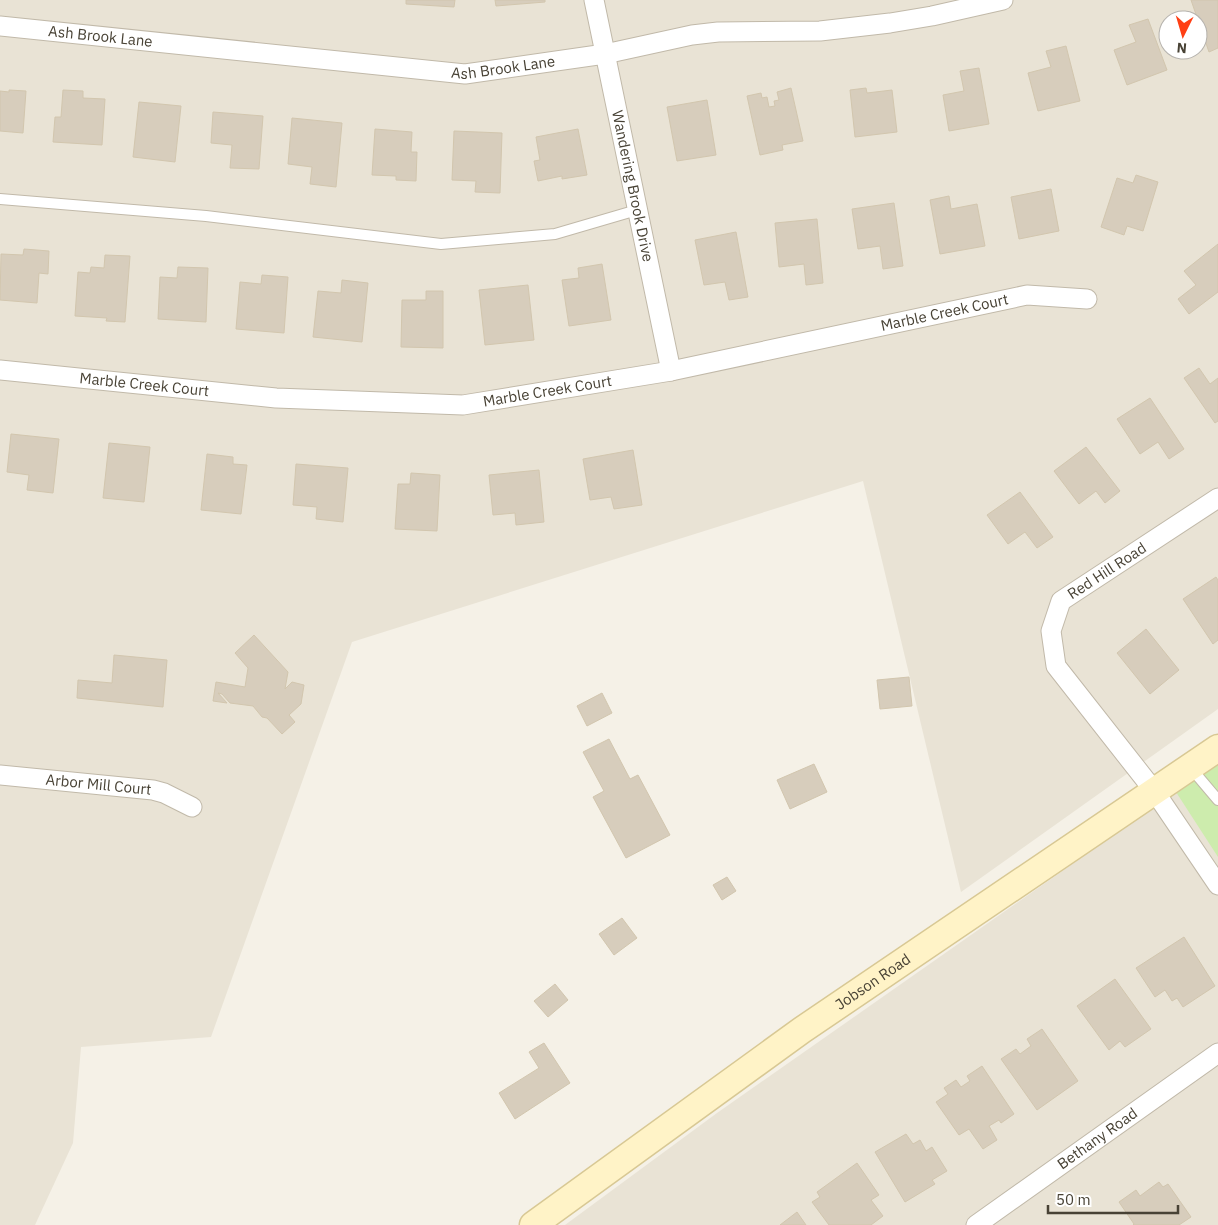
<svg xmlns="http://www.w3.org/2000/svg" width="1218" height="1225" font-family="'IBM Plex Sans',sans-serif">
	<rect width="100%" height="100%" fill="#f5f1e7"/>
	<!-- residential -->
	<g fill="#e9e3d5" fill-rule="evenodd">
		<path d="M 0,0 L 1218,0 L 1218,709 L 961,892 L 863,481 L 352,642 L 211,1037 L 81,1047 L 73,1143 L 35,1225 L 0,1225 ZM 1168,20 L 1198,20 L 1198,50 L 1168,50 Z"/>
		<path d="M 1218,762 L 1218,1225 L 565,1225 L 717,1113 Z"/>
	</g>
	<!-- green -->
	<path fill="#cdecad" d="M 1218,762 L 1218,857 L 1176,792 Z"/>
	<!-- building -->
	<g fill="#d7cdbc" stroke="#d2c6ae">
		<path d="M 406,0 L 455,0 L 454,7 L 406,4 Z"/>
		<path d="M 495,0 L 545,0 L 545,2 L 496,6 Z"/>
		<path d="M 1191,0 L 1218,0 L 1218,48 L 1209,52 Z"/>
		<path d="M 1148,19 L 1167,70 L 1127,85 L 1114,50 L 1136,42 L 1129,25 Z"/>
		<path d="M 1066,46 L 1080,101 L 1038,111 L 1028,73 L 1051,67 L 1046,51 Z"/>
		<path d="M 979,68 L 989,124 L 949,131 L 943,95 L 964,91 L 960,71 Z"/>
		<path d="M 791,88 L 803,141 L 782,145 L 783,150 L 760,155 L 747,96 L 761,93 L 762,98 L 767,97 L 769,107 L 775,106 L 774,101 L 779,100 L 777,92 Z"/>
		<path d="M 866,88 L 867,93 L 892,90 L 897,132 L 855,137 L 850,90 Z"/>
		<path d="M 9,90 L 26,91 L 23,133 L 0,131 L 0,91 L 9,92 Z"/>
		<path d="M 63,90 L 83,91 L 83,98 L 105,99 L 102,145 L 53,142 L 55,117 L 61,117 Z"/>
		<path d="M 707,100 L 716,155 L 677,161 L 667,107 Z"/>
		<path d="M 139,102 L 181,106 L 175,162 L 133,157 Z"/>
		<path d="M 213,112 L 263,116 L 259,169 L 230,168 L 232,145 L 211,143 Z"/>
		<path d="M 292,118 L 342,123 L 336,187 L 310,184 L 312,167 L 288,164 Z"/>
		<path d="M 375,129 L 412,132 L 411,152 L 417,152 L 416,181 L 396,180 L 396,176 L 372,175 Z"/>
		<path d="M 578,129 L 587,175 L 562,179 L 562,176 L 538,181 L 534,161 L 540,160 L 536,137 Z"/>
		<path d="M 454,131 L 502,133 L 500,193 L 475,192 L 476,181 L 452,180 Z"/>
		<path d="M 1136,175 L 1158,182 L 1143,231 L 1127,226 L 1124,235 L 1101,227 L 1117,178 L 1133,183 Z"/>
		<path d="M 1051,189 L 1059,231 L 1019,239 L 1011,197 Z"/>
		<path d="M 949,196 L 951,209 L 977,204 L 985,246 L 940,254 L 930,200 Z"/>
		<path d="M 894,203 L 903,266 L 883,269 L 880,246 L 858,249 L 852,209 Z"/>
		<path d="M 817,219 L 823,283 L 806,285 L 804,264 L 779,267 L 775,223 Z"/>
		<path d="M 736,232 L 748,297 L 729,300 L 725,282 L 704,285 L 695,240 Z"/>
		<path d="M 1218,244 L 1218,292 L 1189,314 L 1178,299 L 1196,285 L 1184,271 Z"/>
		<path d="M 24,249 L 49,251 L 48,274 L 39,273 L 37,303 L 0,300 L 1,254 L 23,255 Z"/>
		<path d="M 105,255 L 130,256 L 125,322 L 106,321 L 107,318 L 75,316 L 78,272 L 90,273 L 91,267 L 104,268 Z"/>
		<path d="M 602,264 L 611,320 L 569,326 L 562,280 L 579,278 L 578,268 Z"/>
		<path d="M 178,267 L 208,268 L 206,322 L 158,319 L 160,277 L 177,278 Z"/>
		<path d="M 262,275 L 288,277 L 284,333 L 236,329 L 240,282 L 261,284 Z"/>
		<path d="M 342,280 L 368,283 L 362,342 L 313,337 L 318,291 L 341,293 Z"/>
		<path d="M 528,285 L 534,340 L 485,345 L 479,290 Z"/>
		<path d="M 426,291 L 443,291 L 443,348 L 401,347 L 402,300 L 426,300 Z"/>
		<path d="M 1199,368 L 1210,384 L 1218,378 L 1218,421 L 1215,423 L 1184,378 Z"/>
		<path d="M 1150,398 L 1184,449 L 1169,459 L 1158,442 L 1140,454 L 1117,419 Z"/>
		<path d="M 11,434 L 59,439 L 53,493 L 27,490 L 29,475 L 7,472 Z"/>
		<path d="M 109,443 L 150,447 L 144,502 L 103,498 Z"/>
		<path d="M 1086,447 L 1120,491 L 1105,503 L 1096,491 L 1079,504 L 1054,471 Z"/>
		<path d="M 633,450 L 642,505 L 614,509 L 611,497 L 590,500 L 583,459 Z"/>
		<path d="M 207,454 L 233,457 L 233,464 L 247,465 L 241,514 L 201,510 Z"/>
		<path d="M 296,464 L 348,468 L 343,522 L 316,519 L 317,507 L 293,505 Z"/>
		<path d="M 539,470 L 544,522 L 516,525 L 515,513 L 493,515 L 489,475 Z"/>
		<path d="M 411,473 L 440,475 L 437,531 L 395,529 L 398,484 L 410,484 Z"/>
		<path d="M 1020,492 L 1053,537 L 1037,548 L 1025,532 L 1008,544 L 987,515 Z"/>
		<path d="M 1216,577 L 1218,580 L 1218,640 L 1213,644 L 1183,599 Z"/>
		<path d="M 1146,629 L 1179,670 L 1150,694 L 1117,653 Z"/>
		<path d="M 254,635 L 288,672 L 285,689 L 292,682 L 304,685 L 301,704 L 289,715 L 295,722 L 282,734 L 267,718 L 262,717 L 253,706 L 230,703 L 222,694 L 218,693 L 227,703 L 213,701 L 216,682 L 245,687 L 248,668 L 235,653 Z"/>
		<path d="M 114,655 L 167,660 L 163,707 L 77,698 L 78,680 L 112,683 Z"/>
		<path d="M 909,677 L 912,706 L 880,709 L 877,680 Z"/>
		<path d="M 602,693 L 612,713 L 587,726 L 577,706 Z"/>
		<path d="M 609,739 L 630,779 L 638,775 L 670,835 L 626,858 L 593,797 L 604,791 L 583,752 Z"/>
		<path d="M 814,764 L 827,792 L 790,809 L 777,780 Z"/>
		<path d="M 727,877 L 736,891 L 722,900 L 713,885 Z"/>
		<path d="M 622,918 L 637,938 L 614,955 L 599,934 Z"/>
		<path d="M 1184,937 L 1215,986 L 1183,1007 L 1177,998 L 1172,1001 L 1165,990 L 1155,997 L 1136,968 Z"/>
		<path d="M 1115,979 L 1151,1029 L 1125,1047 L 1120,1041 L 1109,1050 L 1077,1006 Z"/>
		<path d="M 555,984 L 568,1000 L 548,1017 L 534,1001 Z"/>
		<path d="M 1042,1029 L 1078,1081 L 1037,1110 L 1001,1059 L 1016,1049 L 1020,1054 L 1031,1046 L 1027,1039 Z"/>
		<path d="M 544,1043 L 570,1083 L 515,1119 L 499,1093 L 539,1068 L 529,1052 Z"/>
		<path d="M 982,1066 L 1014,1114 L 1001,1123 L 999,1120 L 989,1126 L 997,1140 L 983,1149 L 969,1129 L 959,1135 L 936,1102 L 948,1094 L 944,1088 L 956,1080 L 961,1087 L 970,1081 L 967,1076 Z"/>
		<path d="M 906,1134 L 913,1144 L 920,1140 L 926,1151 L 932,1147 L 947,1171 L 932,1180 L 935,1184 L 905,1202 L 875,1152 Z"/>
		<path d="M 857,1163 L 879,1195 L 871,1200 L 883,1216 L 871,1225 L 829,1225 L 812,1202 L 820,1197 L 817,1192 Z"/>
		<path d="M 1159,1182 L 1163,1187 L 1168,1184 L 1191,1217 L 1179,1225 L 1133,1225 L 1134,1224 L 1119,1202 L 1136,1190 L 1140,1196 Z"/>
		<path d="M 797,1212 L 806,1225 L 780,1225 Z"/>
	</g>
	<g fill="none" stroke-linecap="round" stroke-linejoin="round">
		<defs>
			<g id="lane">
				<path d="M 0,199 L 206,216 L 441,244 L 555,234 L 637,210"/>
				<path d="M 1190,767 L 1218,800"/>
			</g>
			<g id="street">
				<path id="s1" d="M 594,0 L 671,371"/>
				<path id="s2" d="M 0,26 L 465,74 L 605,54 L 692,35 L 718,32 L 820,31 L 890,23 L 932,16 L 1003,0"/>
				<path id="s3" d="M 0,370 L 276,398 L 463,405 L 671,371 L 1027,295 L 1087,299"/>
				<path d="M 1218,498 L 1061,601 L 1051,631 L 1056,666 L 1155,792 L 1218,885"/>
				<path id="s4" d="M 0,775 L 153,790 L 164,793 L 192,807"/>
				<path id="s5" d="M 976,1225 L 1218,1053"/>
			</g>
			<g id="secondary">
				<path id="s6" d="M 533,1225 L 802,1030 L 1218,748"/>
			</g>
		</defs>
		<!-- lane casing -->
		<use href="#lane" stroke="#c1b9a9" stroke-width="12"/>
		<!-- street casing -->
		<use href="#street" stroke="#c1b9a9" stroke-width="21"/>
		<!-- secondary casing -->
		<use href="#secondary" stroke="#d8c894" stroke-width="29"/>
		<!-- lane -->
		<use href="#lane" stroke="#fff" stroke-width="10"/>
		<!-- street -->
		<use href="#street" stroke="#fff" stroke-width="19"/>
		<!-- secondary -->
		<use href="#secondary" stroke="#fff3c7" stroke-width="26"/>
	</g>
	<g text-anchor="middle" stroke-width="5" stroke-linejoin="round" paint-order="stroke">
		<!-- street labels -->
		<g font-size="15" fill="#484235" stroke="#fff">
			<text dy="5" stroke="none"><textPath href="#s2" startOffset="101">Ash Brook Lane</textPath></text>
			<text dy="5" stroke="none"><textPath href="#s2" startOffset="506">Ash Brook Lane</textPath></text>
			<text dy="5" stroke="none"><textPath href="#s1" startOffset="190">Wandering Brook Drive</textPath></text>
			<text dy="5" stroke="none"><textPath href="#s3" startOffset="955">Marble Creek Court</textPath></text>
			<text dy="5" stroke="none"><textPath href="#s3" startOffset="145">Marble Creek Court</textPath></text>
			<text dy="5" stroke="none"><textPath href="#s3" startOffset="550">Marble Creek Court</textPath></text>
			<text transform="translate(1107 571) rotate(-33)" y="5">Red Hill Road</text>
			<text dy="5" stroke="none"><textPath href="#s4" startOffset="99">Arbor Mill Court</textPath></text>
			<text dy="5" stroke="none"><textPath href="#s6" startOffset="418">Jobson Road</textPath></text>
			<text dy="5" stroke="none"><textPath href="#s5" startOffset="149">Bethany Road</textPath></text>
		</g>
	</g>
	<!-- north arrow -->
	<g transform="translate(1183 35) rotate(185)"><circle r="24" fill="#ffffff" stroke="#b6b3ae"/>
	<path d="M0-4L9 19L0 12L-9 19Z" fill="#ff3f14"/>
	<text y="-8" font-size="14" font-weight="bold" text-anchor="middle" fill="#484235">N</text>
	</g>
	<!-- scale -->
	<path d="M1048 1205v8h130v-8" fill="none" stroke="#484235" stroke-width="2.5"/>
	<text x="1056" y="1205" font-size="15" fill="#484235" stroke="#ffffff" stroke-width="4" paint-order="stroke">50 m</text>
</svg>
